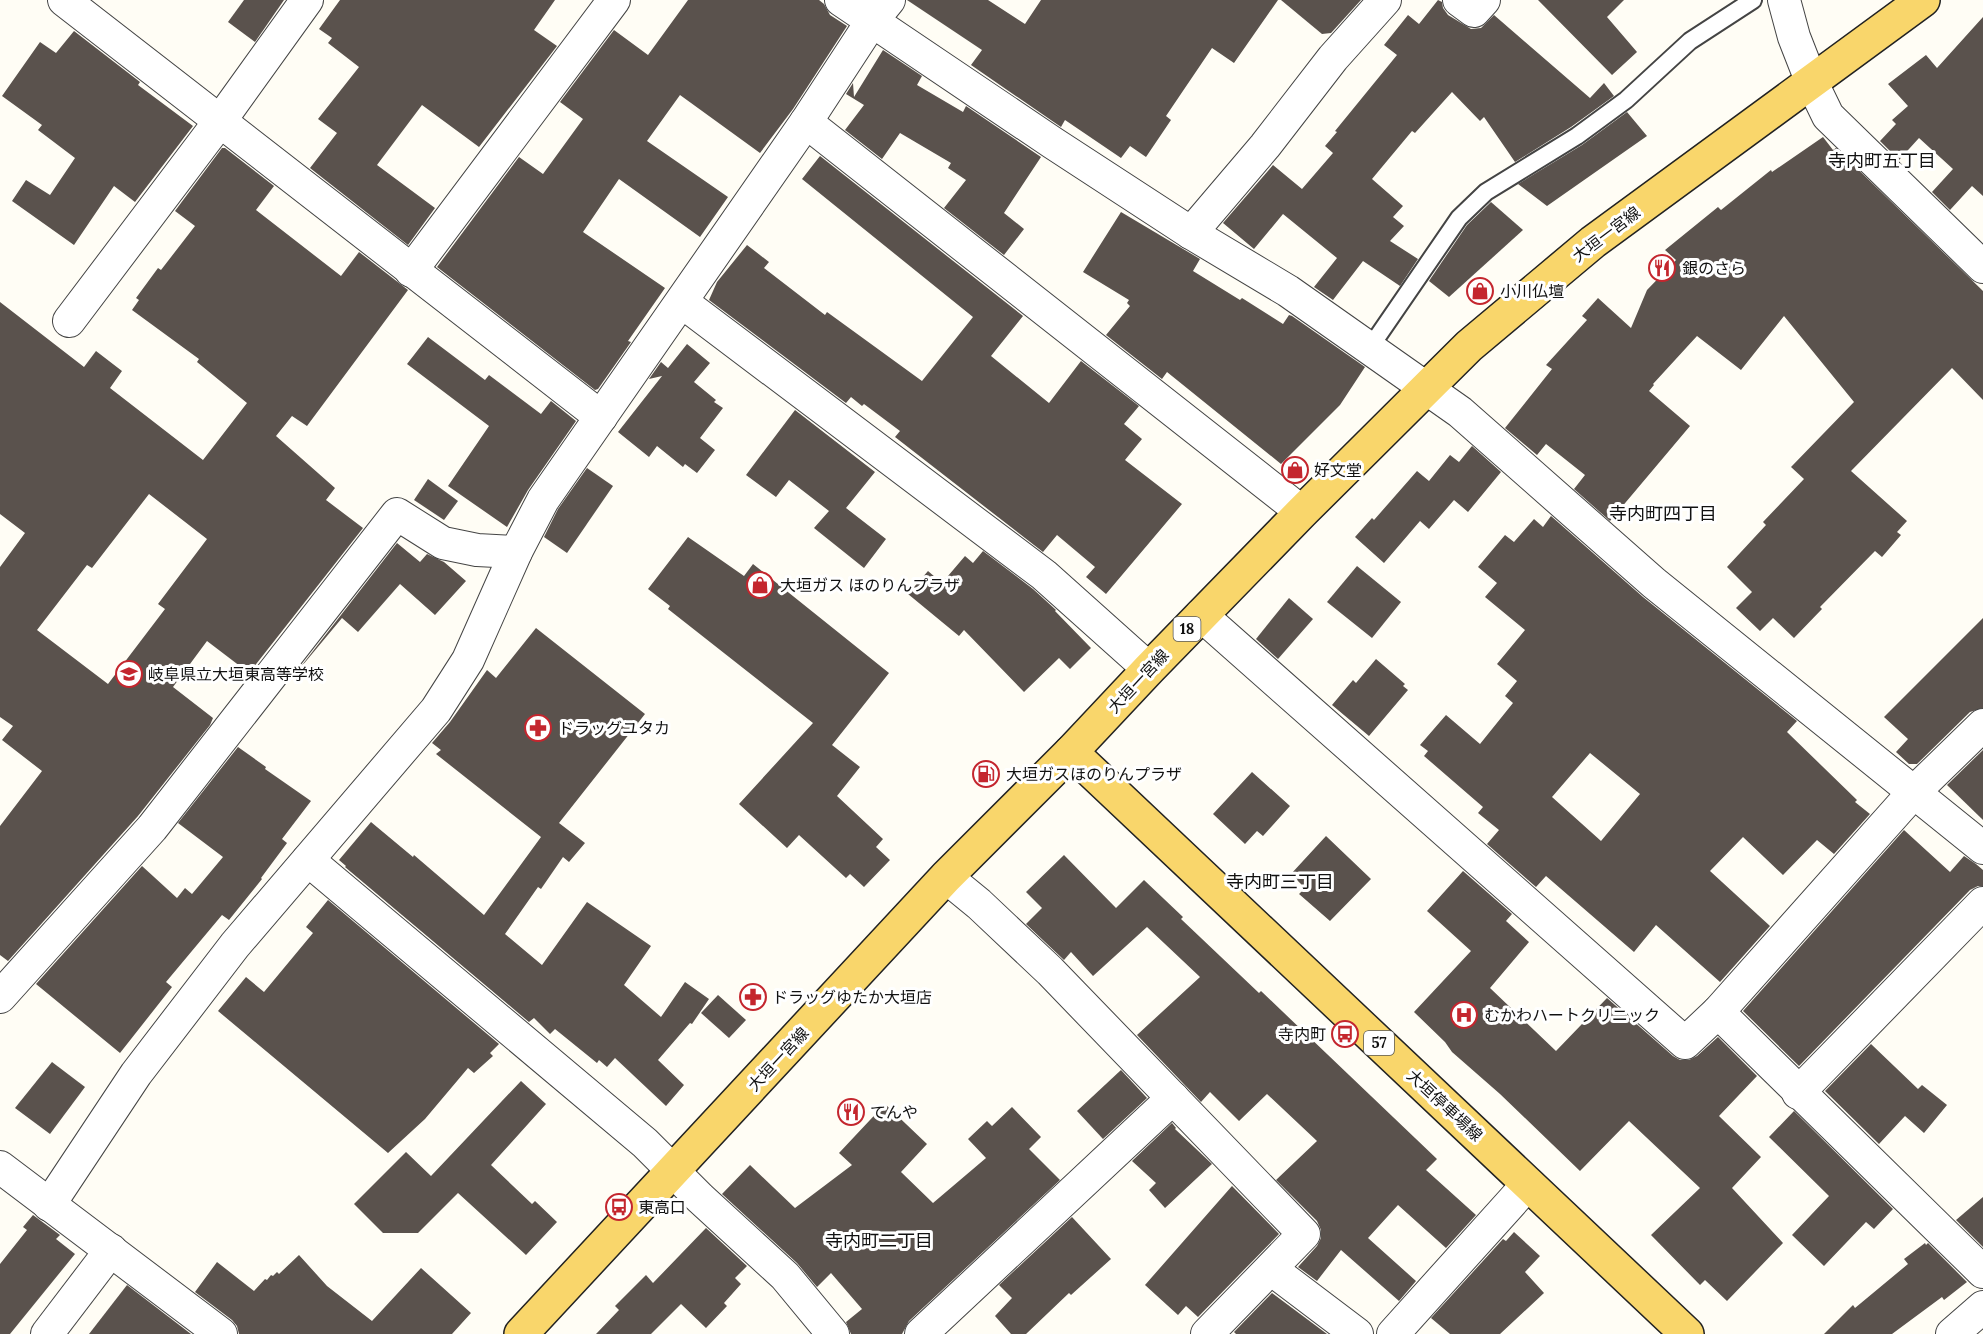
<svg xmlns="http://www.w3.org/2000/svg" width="1983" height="1334" font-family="Lora,'Noto Sans JP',serif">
	<rect width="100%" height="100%" fill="#fffdf5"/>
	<!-- building -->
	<g fill="#5a524d" fill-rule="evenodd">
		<path d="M 244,0 L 284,0 L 255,42 L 228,22 Z"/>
		<path d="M 340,0 L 555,0 L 534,30 L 557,46 L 479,147 L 422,105 L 377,165 L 435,208 L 408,245 L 310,168 L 337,133 L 318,119 L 359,67 L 328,43 L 332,38 L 319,29 Z"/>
		<path d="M 688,0 L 819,0 L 824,4 L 830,15 L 847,26 L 793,109 L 760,153 L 680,95 L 647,141 L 728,197 L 700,237 L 619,179 L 583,232 L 665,288 L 628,341 L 631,342 L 598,389 L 595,390 L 437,267 L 519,157 L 543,174 L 583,119 L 560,102 L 614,30 L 648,55 Z"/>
		<path d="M 907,0 L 988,0 L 1025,24 L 1041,0 L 1278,0 L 1234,63 L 1212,48 L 1166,116 L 1171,120 L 1146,157 L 1130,146 L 1121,158 L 1065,120 L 1061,127 L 971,65 L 982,50 Z"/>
		<path d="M 1281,0 L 1361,0 L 1331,33 L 1322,34 Z"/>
		<path d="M 1438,0 L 1442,2 L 1443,8 L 1448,15 L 1471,29 L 1481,28 L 1494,15 L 1590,98 L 1604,83 L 1614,96 L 1571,127 L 1515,162 L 1484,117 L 1480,121 L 1452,92 L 1415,133 L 1412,131 L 1372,179 L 1403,206 L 1393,217 L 1404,226 L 1390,241 L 1418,259 L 1400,286 L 1363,261 L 1333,300 L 1314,287 L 1337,258 L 1283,214 L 1254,249 L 1223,223 L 1273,165 L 1302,189 L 1333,153 L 1325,146 L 1337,132 L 1335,131 L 1397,55 L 1384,45 L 1408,15 L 1419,24 Z"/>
		<path d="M 1538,0 L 1624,0 L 1607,17 L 1637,52 L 1612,75 Z"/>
		<path d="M 1983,17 L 1983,196 L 1972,186 L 1950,210 L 1932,192 L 1953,169 L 1919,138 L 1899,160 L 1880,141 L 1896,124 L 1892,120 L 1908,106 L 1888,84 L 1926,55 L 1937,68 Z"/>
		<path d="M 74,31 L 140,82 L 138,85 L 193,126 L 135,202 L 114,186 L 74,245 L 12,201 L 26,180 L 50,195 L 75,158 L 38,130 L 42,125 L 2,96 L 40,42 L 56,53 Z"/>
		<path d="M 883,50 L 922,76 L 917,85 L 963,112 L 966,106 L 1041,157 L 1004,213 L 1024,229 L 1004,255 L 944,208 L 966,180 L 948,168 L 951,163 L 900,133 L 882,159 L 845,130 L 864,105 L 846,94 L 853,83 L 854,97 Z"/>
		<path d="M 1627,112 L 1647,136 L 1547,206 L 1518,184 L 1582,145 Z"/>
		<path d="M 1823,137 L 1833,150 L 1836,148 L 1983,291 L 1983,400 L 1952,368 L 1851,471 L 1907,521 L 1897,532 L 1901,535 L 1882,557 L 1875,551 L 1820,607 L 1822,609 L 1794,638 L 1773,618 L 1760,631 L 1736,608 L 1752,592 L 1727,567 L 1766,525 L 1763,522 L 1804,479 L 1791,467 L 1854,402 L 1784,316 L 1741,370 L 1697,336 L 1653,384 L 1654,385 L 1649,391 L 1690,426 L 1610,521 L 1574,489 L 1585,475 L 1546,444 L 1537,455 L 1505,428 L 1552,369 L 1546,365 L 1587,320 L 1582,316 L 1598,298 L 1631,328 L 1647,290 L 1676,260 L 1665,250 L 1718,207 L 1721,210 L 1771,170 L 1772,172 Z"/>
		<path d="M 222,148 L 225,148 L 274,186 L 256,210 L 341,276 L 359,252 L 408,290 L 307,426 L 292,416 L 276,436 L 335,488 L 326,500 L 363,528 L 249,673 L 207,641 L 173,687 L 213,718 L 210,725 L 138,816 L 8,961 L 0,955 L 0,826 L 42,771 L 2,740 L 13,726 L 0,717 L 0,567 L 25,533 L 0,514 L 0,302 L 84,367 L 96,351 L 122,371 L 110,388 L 203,460 L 247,403 L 197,362 L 199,359 L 132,310 L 139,300 L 136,298 L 158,268 L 161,270 L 195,226 L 175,211 ZM 149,494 L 207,539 L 158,604 L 165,609 L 108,684 L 37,630 L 87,565 L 92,568 Z"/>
		<path d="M 820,156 L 1023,316 L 991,356 L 1049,403 L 1081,361 L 1139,406 L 1124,424 L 1142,439 L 1125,460 L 1182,504 L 1106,594 L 1086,577 L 1095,567 L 1057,535 L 1043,552 L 895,437 L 900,431 L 864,404 L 862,406 L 851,397 L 846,403 L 709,300 L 717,282 L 747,245 L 769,262 L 764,268 L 825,315 L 827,312 L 922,381 L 973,317 L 802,179 Z"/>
		<path d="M 1491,202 L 1523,230 L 1449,297 L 1429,281 L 1467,225 Z"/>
		<path d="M 1121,212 L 1200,259 L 1193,271 L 1240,300 L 1242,298 L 1283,324 L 1289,315 L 1292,316 L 1365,367 L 1340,405 L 1281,464 L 1167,372 L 1162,379 L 1106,335 L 1130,306 L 1127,303 L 1129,300 L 1083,272 Z"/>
		<path d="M 428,337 L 485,380 L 489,375 L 541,414 L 551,401 L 576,421 L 528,490 L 507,527 L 448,486 L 489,426 L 407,364 Z"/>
		<path d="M 687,344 L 710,363 L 694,382 L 716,400 L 714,402 L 723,408 L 700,438 L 715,450 L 697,473 L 685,464 L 683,467 L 657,446 L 649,457 L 618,432 L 662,376 L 649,379 L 661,362 L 668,368 Z"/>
		<path d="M 795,410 L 875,472 L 846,508 L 886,539 L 864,568 L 814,528 L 829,511 L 789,480 L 776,497 L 746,475 Z"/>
		<path d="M 1472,446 L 1501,472 L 1468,512 L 1454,500 L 1429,529 L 1420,521 L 1384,563 L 1355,537 L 1372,518 L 1374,520 L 1417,471 L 1429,481 L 1450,455 L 1459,462 Z"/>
		<path d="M 587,468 L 613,486 L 567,553 L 544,537 L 558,509 Z"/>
		<path d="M 428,479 L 458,501 L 444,520 L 414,500 Z"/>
		<path d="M 1551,516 L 1643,597 L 1797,721 L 1787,732 L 1857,800 L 1855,802 L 1870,814 L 1834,854 L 1817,840 L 1783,875 L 1743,837 L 1710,871 L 1770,926 L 1720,982 L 1656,925 L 1634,952 L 1546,876 L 1536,887 L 1487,844 L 1499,830 L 1478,813 L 1483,807 L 1424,756 L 1428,751 L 1420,745 L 1446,715 L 1480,744 L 1513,703 L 1505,696 L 1517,681 L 1497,664 L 1525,630 L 1485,597 L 1497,583 L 1478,567 L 1505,535 L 1514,542 L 1534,519 L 1543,527 ZM 1590,753 L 1640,794 L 1601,841 L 1552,797 Z"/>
		<path d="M 688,537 L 744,576 L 753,564 L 889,673 L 832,745 L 860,767 L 837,796 L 883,839 L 876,847 L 890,860 L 864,887 L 850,874 L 846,878 L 799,835 L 787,848 L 739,804 L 813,723 L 668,609 L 670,606 L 648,589 Z"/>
		<path d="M 397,543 L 420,562 L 427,554 L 444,562 L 466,581 L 435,615 L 400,584 L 358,632 L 342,618 L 292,678 Z"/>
		<path d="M 983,551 L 1033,589 L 1056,610 L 1055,611 L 1091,648 L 1070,669 L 1059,658 L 1024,692 L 964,630 L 959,636 L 908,594 L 928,571 L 942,583 L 965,556 L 973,563 Z"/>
		<path d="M 1357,566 L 1401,602 L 1372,638 L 1327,602 Z"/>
		<path d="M 1289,598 L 1313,619 L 1278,659 L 1256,639 Z"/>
		<path d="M 1983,618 L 1983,708 L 1970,712 L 1917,764 L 1909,764 L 1896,752 L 1908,739 L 1884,717 Z"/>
		<path d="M 536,628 L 645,714 L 559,823 L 585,843 L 569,862 L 563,857 L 541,889 L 538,887 L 505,934 L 542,965 L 587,902 L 651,946 L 624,985 L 661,1017 L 685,982 L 709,999 L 692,1024 L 690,1023 L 658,1060 L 684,1085 L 666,1106 L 615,1058 L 607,1067 L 599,1060 L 597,1063 L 555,1029 L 550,1034 L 534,1018 L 529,1022 L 345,867 L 346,866 L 339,860 L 371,822 L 413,857 L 414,855 L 484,915 L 541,837 L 436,754 L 441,750 L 432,743 L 450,722 L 487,670 L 496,678 Z"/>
		<path d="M 1376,659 L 1405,684 L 1403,686 L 1408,690 L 1369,736 L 1332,705 L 1353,680 L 1356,683 Z"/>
		<path d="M 238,747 L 266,767 L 265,769 L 311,801 L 282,839 L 287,843 L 261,878 L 262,879 L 229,920 L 222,915 L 166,982 L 172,987 L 120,1053 L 36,984 L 142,866 L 177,898 L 185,888 L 192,894 L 223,857 L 178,823 Z"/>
		<path d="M 1983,750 L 1983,820 L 1947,785 Z"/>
		<path d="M 1252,772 L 1290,806 L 1263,836 L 1257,831 L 1245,844 L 1213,814 Z"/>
		<path d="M 1904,830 L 1950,872 L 1964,856 L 1976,864 L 1983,870 L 1983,886 L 1978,886 L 1970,890 L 1799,1066 L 1743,1011 Z"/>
		<path d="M 1326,836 L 1371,879 L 1330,921 L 1299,894 L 1305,888 L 1291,874 Z"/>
		<path d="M 1064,855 L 1116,908 L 1144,880 L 1183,917 L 1181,919 L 1259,993 L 1261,991 L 1437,1159 L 1426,1170 L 1476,1215 L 1446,1248 L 1398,1205 L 1368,1238 L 1416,1281 L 1399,1301 L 1341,1250 L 1317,1281 L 1298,1267 L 1317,1246 L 1321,1238 L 1321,1230 L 1317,1221 L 1276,1180 L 1317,1141 L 1267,1094 L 1239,1121 L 1210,1092 L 1201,1102 L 1137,1035 L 1200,977 L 1147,927 L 1093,976 L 1071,952 L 1064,960 L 1026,924 L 1042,908 L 1026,892 Z"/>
		<path d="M 1463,871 L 1512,914 L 1506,921 L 1529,942 L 1490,988 L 1556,1051 L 1607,998 L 1673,1056 L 1680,1060 L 1689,1060 L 1697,1056 L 1718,1037 L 1757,1076 L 1719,1116 L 1761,1157 L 1732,1188 L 1783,1243 L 1727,1301 L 1705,1280 L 1700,1285 L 1651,1235 L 1700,1188 L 1629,1121 L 1580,1171 L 1500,1094 L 1452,1052 L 1445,1042 L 1414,1012 L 1471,951 L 1427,911 Z"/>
		<path d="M 328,900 L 499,1044 L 490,1053 L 493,1056 L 474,1073 L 468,1068 L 425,1119 L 388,1153 L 218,1011 L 246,977 L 264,992 L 313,933 L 306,927 Z"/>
		<path d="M 718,995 L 746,1020 L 729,1038 L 701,1013 Z"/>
		<path d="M 1871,1044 L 1918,1089 L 1922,1085 L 1947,1105 L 1924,1133 L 1905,1116 L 1879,1144 L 1825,1091 Z"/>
		<path d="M 52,1062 L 85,1087 L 50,1134 L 15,1108 Z"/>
		<path d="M 1121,1070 L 1147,1098 L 1103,1139 L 1077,1111 Z"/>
		<path d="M 521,1081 L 546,1104 L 491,1165 L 532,1204 L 535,1201 L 557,1222 L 526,1255 L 458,1193 L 418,1233 L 383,1233 L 354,1204 L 406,1152 L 431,1176 Z"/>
		<path d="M 885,1104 L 927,1144 L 901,1172 L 933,1203 L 986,1158 L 968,1139 L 987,1121 L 992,1126 L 1012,1107 L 1041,1137 L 1029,1149 L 1060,1180 L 909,1321 L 902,1334 L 851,1334 L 846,1322 L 862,1309 L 831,1273 L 817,1287 L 797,1263 L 722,1194 L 750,1165 L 795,1208 L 852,1165 L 839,1153 Z"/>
		<path d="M 1794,1111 L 1893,1209 L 1874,1229 L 1866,1222 L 1824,1266 L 1792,1235 L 1829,1196 L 1769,1137 Z"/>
		<path d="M 1172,1123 L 1176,1128 L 1175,1129 L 1212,1164 L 1165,1208 L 1149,1190 L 1156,1183 L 1132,1161 Z"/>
		<path d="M 1232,1186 L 1279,1234 L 1198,1317 L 1186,1306 L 1178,1315 L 1145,1285 Z"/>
		<path d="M 1983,1197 L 1983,1247 L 1956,1220 Z"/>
		<path d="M 33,1215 L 60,1235 L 56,1239 L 75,1254 L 10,1334 L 0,1334 L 0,1264 L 27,1230 L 23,1227 Z"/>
		<path d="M 1072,1217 L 1111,1259 L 1071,1295 L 1069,1293 L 1026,1334 L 1011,1334 L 995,1316 L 1012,1298 L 999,1285 Z"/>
		<path d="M 706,1228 L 747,1266 L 735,1278 L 741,1284 L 724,1303 L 727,1306 L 706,1328 L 681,1304 L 651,1334 L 596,1334 L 619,1310 L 615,1306 L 646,1275 L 653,1283 Z"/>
		<path d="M 1514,1232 L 1540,1256 L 1525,1272 L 1544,1293 L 1500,1334 L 1450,1334 L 1431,1318 L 1503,1239 L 1506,1241 Z"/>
		<path d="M 1925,1243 L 1926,1245 L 1928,1243 L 1967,1282 L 1944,1300 L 1942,1297 L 1892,1334 L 1824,1334 L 1853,1305 L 1855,1308 L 1908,1264 L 1904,1259 Z"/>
		<path d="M 299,1255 L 327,1286 L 372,1321 L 421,1268 L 471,1313 L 452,1334 L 239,1334 L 237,1326 L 232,1320 L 195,1292 L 217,1262 L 254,1291 L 265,1279 L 267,1280 L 271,1275 L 273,1276 L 277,1272 L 279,1274 Z"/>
		<path d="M 127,1285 L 191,1334 L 89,1334 Z"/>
		<path d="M 1272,1293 L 1327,1334 L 1236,1334 L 1234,1332 Z"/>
	</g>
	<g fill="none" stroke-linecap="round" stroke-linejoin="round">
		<defs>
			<path id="lane" d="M 1369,349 L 1459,218 L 1486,192 L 1577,136 L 1626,100 L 1690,41 L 1753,0"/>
			<g id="street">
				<path d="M 64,0 L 601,417"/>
				<path d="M 841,0 L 1053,143 L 1191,233 L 1288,291 L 1460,412 L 1654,583 L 1983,848"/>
				<path d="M 1459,0 L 1474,11 L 1484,0"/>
				<path d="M 1784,0 L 1794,37 L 1812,83 L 1828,116 L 1983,267"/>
				<path d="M 806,122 L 1302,512"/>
				<path d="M 1191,233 L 1265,146 L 1333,58 L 1385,0"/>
				<path d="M 411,271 L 614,0"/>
				<path d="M 682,302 L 1044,575 L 1149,669"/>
				<path d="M 69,321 L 220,121 L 307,0"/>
				<path d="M 1201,615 L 1685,1043 L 1718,1012 L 1983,1272"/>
				<path d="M 308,860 L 645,1143 L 700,1198 L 785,1276 L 833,1334"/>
				<path d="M 946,877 L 979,904 L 1050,971 L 1304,1234 L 1207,1334"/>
				<path d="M 0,997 L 152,828 L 397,514 L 443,543 L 477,550 L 516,552"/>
				<path d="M 1718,1012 L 1913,793 L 1983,725"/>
				<path d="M 1798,1093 L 1983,903"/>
				<path d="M 0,1167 L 221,1334"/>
				<path d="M 49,1205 L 136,1074 L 235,945 L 436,710 L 468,660 L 516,552 L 543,500 L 806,122 L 872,21 L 889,0"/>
				<path d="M 1271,1269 L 1357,1334"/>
				<path d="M 47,1334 L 111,1250"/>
				<path d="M 921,1334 L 1173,1098"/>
				<path d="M 1393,1334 L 1528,1184"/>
				<path d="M 1952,1334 L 1983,1307"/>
			</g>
			<g id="primary">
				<path d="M 1071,752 L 1687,1334"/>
				<path d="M 521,1334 L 946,877 L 1071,752 L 1149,669 L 1302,512 L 1469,346 L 1593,242 L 1923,0"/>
			</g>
		</defs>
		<!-- lane casing -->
		<use href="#lane" stroke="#444" stroke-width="20"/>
		<!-- street casing -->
		<use href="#street" stroke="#444" stroke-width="34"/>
		<!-- primary casing -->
		<use href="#primary" stroke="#222" stroke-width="36"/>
		<!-- lane -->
		<use href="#lane" stroke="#fff" stroke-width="16"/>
		<!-- street -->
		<use href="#street" stroke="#fff" stroke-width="32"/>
		<!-- primary -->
		<use href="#primary" stroke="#f9d66b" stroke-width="33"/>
	</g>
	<!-- icons -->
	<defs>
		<symbol id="restaurant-ring" viewBox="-11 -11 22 22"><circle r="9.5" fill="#fff" stroke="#c4262e" stroke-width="1.5"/><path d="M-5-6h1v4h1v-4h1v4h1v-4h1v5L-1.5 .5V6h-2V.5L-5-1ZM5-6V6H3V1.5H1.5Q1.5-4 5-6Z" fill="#c4262e"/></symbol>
		<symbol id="shop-ring" viewBox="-11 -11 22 22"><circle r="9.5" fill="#fff" stroke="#c4262e" stroke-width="1.5"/><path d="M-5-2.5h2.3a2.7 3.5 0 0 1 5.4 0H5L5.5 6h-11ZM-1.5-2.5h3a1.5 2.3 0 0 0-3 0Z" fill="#c4262e"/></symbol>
		<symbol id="school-ring" viewBox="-11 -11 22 22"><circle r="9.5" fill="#fff" stroke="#c4262e" stroke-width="1.5"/><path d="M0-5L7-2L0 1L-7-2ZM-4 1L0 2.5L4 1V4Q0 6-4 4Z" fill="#c4262e"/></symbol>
		<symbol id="pharmacy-ring" viewBox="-11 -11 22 22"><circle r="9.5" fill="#fff" stroke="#c4262e" stroke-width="1.5"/><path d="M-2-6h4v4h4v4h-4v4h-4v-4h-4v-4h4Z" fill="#c4262e"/></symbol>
		<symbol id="fuel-ring" viewBox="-11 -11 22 22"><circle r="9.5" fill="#fff" stroke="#c4262e" stroke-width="1.5"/><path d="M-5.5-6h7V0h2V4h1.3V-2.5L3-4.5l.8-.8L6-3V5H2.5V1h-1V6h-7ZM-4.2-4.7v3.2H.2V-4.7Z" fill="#c4262e"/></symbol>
		<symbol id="hospital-ring" viewBox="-11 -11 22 22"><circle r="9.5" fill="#fff" stroke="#c4262e" stroke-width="1.5"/><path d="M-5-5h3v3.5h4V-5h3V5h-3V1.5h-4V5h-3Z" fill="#c4262e"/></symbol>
		<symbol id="bus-ring" viewBox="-11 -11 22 22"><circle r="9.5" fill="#fff" stroke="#c4262e" stroke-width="1.5"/><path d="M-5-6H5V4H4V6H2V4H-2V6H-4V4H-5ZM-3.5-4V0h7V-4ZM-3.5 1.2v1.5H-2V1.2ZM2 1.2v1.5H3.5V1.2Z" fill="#c4262e"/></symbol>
	</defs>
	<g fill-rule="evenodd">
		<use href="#restaurant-ring" x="1647" y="253" width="30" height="30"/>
		<use href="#shop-ring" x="1465" y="276" width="30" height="30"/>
		<use href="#shop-ring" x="1280" y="455" width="30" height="30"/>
		<use href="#shop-ring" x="745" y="570" width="30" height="30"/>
		<use href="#school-ring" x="114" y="659" width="30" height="30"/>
		<use href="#pharmacy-ring" x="523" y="713" width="30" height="30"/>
		<use href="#fuel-ring" x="971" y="759" width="30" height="30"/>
		<use href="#pharmacy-ring" x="738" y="982" width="30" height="30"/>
		<use href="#hospital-ring" x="1449" y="1000" width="30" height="30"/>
		<use href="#bus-ring" x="1330" y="1019" width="30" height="30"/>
		<use href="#restaurant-ring" x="836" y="1097" width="30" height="30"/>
		<use href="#bus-ring" x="604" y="1192" width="30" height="30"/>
	</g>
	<g text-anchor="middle" stroke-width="6" stroke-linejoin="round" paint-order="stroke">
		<!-- shield labels -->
		<g fill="#fff" stroke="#585858" stroke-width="1.5">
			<rect x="1173.5" y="617" width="27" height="24" rx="4.5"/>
			<rect x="1364" y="1031" width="30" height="24" rx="4.5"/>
		</g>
		<g font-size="15" font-weight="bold" fill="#111">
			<text x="1187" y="634">18</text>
			<text x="1379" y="1048">57</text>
		</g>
		<!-- street labels -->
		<g font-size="16" fill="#111" stroke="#fff">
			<text transform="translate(1606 234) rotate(-37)" y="6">大垣一宮線</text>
			<text transform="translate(1138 681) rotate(-47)" y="6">大垣一宮線</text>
			<text transform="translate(778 1059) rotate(-47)" y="6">大垣一宮線</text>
			<text transform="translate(1445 1105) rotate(43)" y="6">大垣停車場線</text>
		</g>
		<!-- poi labels -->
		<g font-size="16" fill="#111" stroke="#fff" text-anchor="start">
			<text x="1682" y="274">銀のさら</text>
			<text x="1500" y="297">小川仏壇</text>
			<text x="1314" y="476">好文堂</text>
			<text x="780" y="591">大垣ガス ほのりんプラザ</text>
			<text x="148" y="680">岐阜県立大垣東高等学校</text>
			<text x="558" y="734">ドラッグユタカ</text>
			<text x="1006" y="780">大垣ガスほのりんプラザ</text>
			<text x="772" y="1003">ドラッグゆたか大垣店</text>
			<text x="1484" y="1021">むかわハートクリニック</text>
			<text x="1326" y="1040" text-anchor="end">寺内町</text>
			<text x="870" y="1118">てんや</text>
			<text x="638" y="1213">東高口</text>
		</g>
		<!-- neighbourhood labels -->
		<g font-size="18" fill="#111" stroke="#fff">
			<text x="1882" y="167">寺内町五丁目</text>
			<text x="1663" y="520">寺内町四丁目</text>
			<text x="1280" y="888">寺内町三丁目</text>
			<text x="879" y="1247">寺内町二丁目</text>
		</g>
	</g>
</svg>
